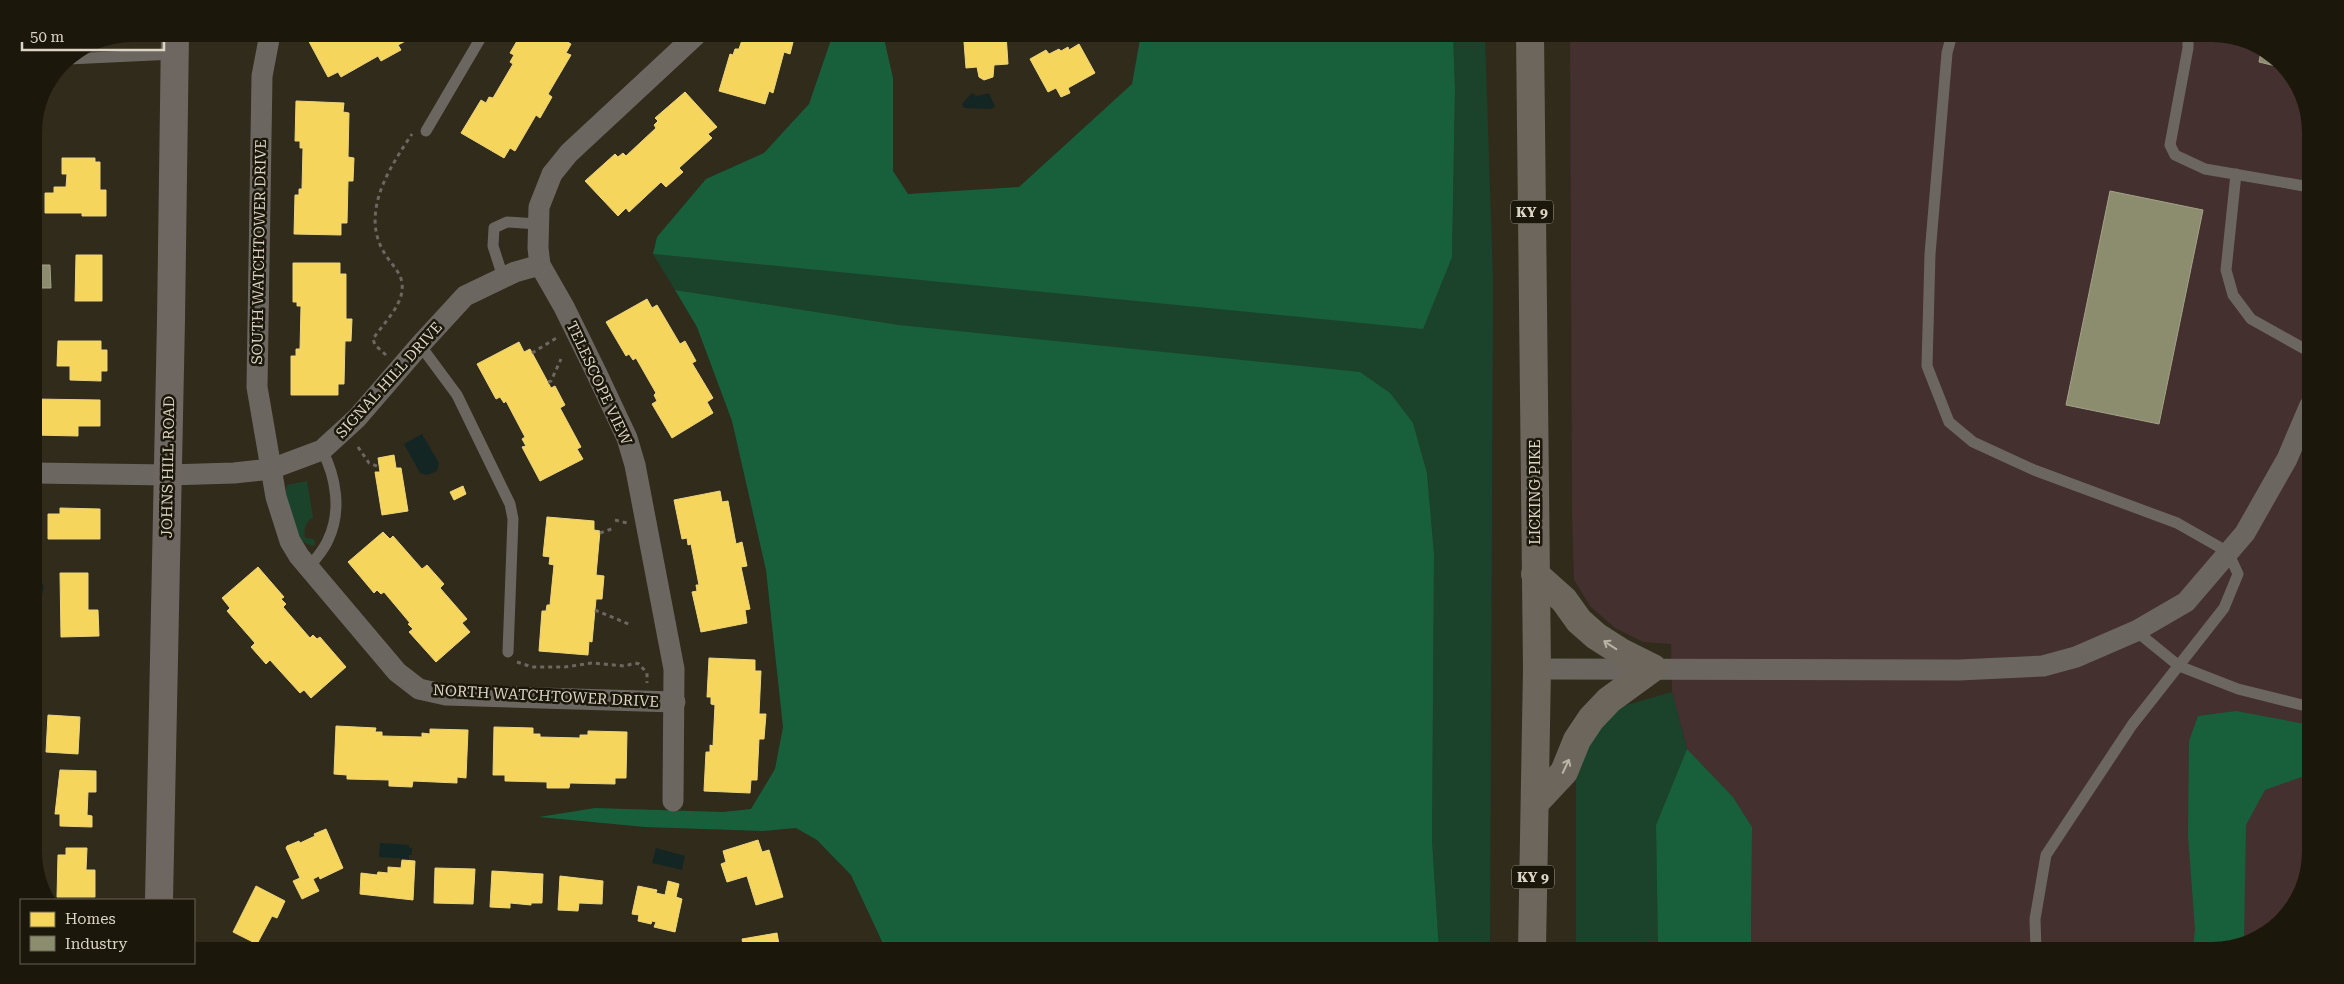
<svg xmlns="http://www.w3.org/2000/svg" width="2344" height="984" font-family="'Roboto Serif',serif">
	<rect width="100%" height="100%" fill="#302b1b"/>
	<!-- industrial -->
	<path fill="#43302f" d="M 1570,34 L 2212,34 L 2249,41 L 2293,77 L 2310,126 L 2310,852 L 2303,889 L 2267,933 L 2212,950 L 1751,950 L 1752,827 L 1733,797 L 1687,749 L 1672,692 L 1671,644 L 1643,642 L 1615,628 L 1590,606 L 1574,580 L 1572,517 Z"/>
	<!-- green -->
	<g fill="#1b432b">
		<path d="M 1453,34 L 1485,34 L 1493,281 L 1490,950 L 1439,950 L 1432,840 L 1434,554 L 1427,473 L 1413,423 L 899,325 L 675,290 L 653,254 L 1149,301 L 1452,257 L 1455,88 Z"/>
		<path d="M 307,481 L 313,517 C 306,521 303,530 305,538 L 314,539 L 315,545 L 312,546 L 301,541 L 285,495 L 287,485 Z"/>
		<path d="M 1672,692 L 1687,749 L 1656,825 L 1658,950 L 1576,950 L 1576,780 L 1590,733 L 1623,706 Z"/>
	</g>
	<!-- forest -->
	<g fill="#17603b">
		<path d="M 833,34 L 883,34 L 893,78 L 893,171 L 908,194 L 1019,187 L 1132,84 L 1141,34 L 1453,34 L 1455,88 L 1452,257 L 1423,329 L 653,254 L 657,237 L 706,179 L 764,153 L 809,104 Z"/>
		<path d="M 675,290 L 899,325 L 1360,372 L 1390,393 L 1413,423 L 1427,473 L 1434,554 L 1432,840 L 1439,950 L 886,950 L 851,875 L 817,840 L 796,828 L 763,831 L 645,827 L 539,817 L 595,808 L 723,812 L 751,809 L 775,769 L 783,727 L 766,570 L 732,421 L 697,327 Z"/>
		<path d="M 2236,711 L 2310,725 L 2310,774 L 2265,790 L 2246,825 L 2244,940 L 2212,950 L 2193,950 L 2195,929 L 2188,836 L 2189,741 L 2198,716 Z"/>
		<path d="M 1687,749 L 1733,797 L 1752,827 L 1751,950 L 1658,950 L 1656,825 Z"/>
	</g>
	<!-- water -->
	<g fill="#142624">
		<path d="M 972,93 L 977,96 L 989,93 L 995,107 L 990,109 L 964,108 L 962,104 Z"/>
		<path d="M 422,434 L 439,463 L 437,471 L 427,475 L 420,473 L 404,444 Z"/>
		<path d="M 34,579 L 41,582 L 44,586 L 42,596 L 34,599 Z"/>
		<path d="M 380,843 L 409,845 L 409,848 L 412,848 L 412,855 L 409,855 L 409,859 L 379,857 Z"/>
		<path d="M 656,848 L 685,856 L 682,870 L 652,863 Z"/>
	</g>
	<!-- homes -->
	<g fill="#f6d55c" stroke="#eed57c">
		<path d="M 311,34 L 419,34 L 398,45 L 401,50 L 381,61 L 378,56 L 341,77 L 338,72 L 328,77 L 306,36 Z"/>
		<path d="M 521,34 L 554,34 L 571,44 L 566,53 L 571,55 L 548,94 L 552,97 L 540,118 L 536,115 L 515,151 L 510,148 L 504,158 L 461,133 L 481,100 L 486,103 L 489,97 L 493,98 L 513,64 L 510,62 L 514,55 L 510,53 Z"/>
		<path d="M 744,34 L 795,34 L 790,54 L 784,52 L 773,93 L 769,91 L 765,104 L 719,91 L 730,54 L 733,55 L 735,49 L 739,49 Z"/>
		<path d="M 921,34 L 935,34 L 923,39 Z"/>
		<path d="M 984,34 L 1006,34 L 1008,64 L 994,65 L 993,77 L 984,80 L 979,77 L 977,67 L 966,68 L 964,42 L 984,41 Z"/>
		<path d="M 1079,44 L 1095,73 L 1068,88 L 1070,93 L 1061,97 L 1056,88 L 1048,92 L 1030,59 L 1046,50 L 1049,54 L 1059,49 L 1061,51 L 1068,47 L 1069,50 Z"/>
		<path d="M 685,92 L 717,127 L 708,134 L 712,138 L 679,168 L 683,172 L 666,187 L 661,182 L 629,212 L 626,208 L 618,216 L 585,181 L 615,154 L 618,157 L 623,153 L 626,156 L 656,128 L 654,125 L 658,121 L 655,118 Z"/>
		<path d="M 296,101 L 344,103 L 343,112 L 349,113 L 348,157 L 354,158 L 353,181 L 348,181 L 347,223 L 341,223 L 341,235 L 294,234 L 295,195 L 299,195 L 299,189 L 302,189 L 303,148 L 300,148 L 300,141 L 295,141 Z"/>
		<path d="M 62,158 L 95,158 L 95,162 L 100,162 L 100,190 L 106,190 L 106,216 L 82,216 L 82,213 L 45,213 L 45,193 L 54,193 L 54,187 L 66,187 L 67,174 L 62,174 Z"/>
		<path d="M 76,255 L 102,255 L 102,301 L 75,301 Z"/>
		<path d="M 293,263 L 340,263 L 340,274 L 346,274 L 346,319 L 352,319 L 351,341 L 345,341 L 344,384 L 338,384 L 338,395 L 291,395 L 291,356 L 296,356 L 296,349 L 300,349 L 301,306 L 297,306 L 297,302 L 293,302 Z"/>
		<path d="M 647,299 L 652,308 L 657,305 L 680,344 L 685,341 L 696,361 L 692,363 L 713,398 L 707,402 L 713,413 L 672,438 L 652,404 L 657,401 L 654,395 L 656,393 L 636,358 L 633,360 L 629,354 L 626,356 L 606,322 Z"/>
		<path d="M 58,341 L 101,341 L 101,350 L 107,350 L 107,371 L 101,371 L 101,381 L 70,380 L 70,366 L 57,366 Z"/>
		<path d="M 519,342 L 524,352 L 530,349 L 551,388 L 555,386 L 565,405 L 560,408 L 581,447 L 577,449 L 583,459 L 540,481 L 522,447 L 526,446 L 522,439 L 525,437 L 506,401 L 504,403 L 500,397 L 496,399 L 477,364 Z"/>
		<path d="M 34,399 L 100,400 L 100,426 L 78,426 L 78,436 L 34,435 Z"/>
		<path d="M 394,455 L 396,468 L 401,468 L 408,511 L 382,515 L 375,472 L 380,472 L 378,458 Z"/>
		<path d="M 463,486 L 466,494 L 454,500 L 450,492 Z"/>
		<path d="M 720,491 L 722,502 L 728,501 L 736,544 L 742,542 L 747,566 L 741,567 L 750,609 L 745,610 L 747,623 L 701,632 L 692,592 L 697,591 L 696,585 L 699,585 L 691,544 L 688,545 L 687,538 L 682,539 L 674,500 Z"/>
		<path d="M 60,508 L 100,509 L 100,539 L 48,539 L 48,514 L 60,514 Z"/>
		<path d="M 547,517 L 594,521 L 594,530 L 600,531 L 596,575 L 604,576 L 602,599 L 596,599 L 592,642 L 589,641 L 588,655 L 539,651 L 542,611 L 546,611 L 547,605 L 550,605 L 554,565 L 549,564 L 550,557 L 543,556 Z"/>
		<path d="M 383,532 L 390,539 L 393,536 L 422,569 L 427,565 L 444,584 L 440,588 L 467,619 L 462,623 L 470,632 L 436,662 L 409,632 L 413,629 L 408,624 L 410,623 L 384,592 L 381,594 L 377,590 L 374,593 L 348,562 Z"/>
		<path d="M 258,567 L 284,597 L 281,599 L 286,604 L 283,607 L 310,638 L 313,635 L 317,639 L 320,637 L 346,667 L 311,698 L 304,690 L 300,693 L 270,660 L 266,664 L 251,647 L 255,643 L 227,611 L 230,608 L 222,598 Z"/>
		<path d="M 60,573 L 88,573 L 88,610 L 98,610 L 99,636 L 61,637 Z"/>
		<path d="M 709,658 L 755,660 L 755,671 L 761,671 L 759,714 L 766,714 L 764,739 L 759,739 L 757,780 L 751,780 L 750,793 L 704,791 L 706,752 L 710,752 L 710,745 L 713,746 L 715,705 L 711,704 L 711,697 L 707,697 Z"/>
		<path d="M 48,715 L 80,717 L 78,754 L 46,752 Z"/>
		<path d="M 336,726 L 376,728 L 375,732 L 382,732 L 382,736 L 422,737 L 422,733 L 430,734 L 430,729 L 468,730 L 466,778 L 457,777 L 457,783 L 413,781 L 412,787 L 389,786 L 389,780 L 347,779 L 347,775 L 334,774 Z"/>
		<path d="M 494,727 L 533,728 L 533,734 L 540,734 L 540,737 L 580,738 L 580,735 L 588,735 L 588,731 L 627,732 L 626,778 L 615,778 L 615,784 L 570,783 L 569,788 L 547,788 L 547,782 L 505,781 L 505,775 L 493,775 Z"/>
		<path d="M 60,770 L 96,771 L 96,792 L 88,792 L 87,815 L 92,816 L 92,827 L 60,826 L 60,814 L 55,814 Z"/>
		<path d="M 326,829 L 343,868 L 320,879 L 319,876 L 313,879 L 319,891 L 302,899 L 293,881 L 300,878 L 286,848 L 287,846 L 299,841 L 300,843 L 315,836 L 314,834 Z"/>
		<path d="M 758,840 L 762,852 L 769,850 L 783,897 L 756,905 L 747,876 L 727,882 L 721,864 L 726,862 L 723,851 Z"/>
		<path d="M 66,848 L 87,848 L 86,870 L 95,870 L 95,897 L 57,897 L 58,855 L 66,855 Z"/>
		<path d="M 402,860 L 415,861 L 413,900 L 360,894 L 361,873 L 377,875 L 378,872 L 388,873 L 388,867 L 401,868 Z"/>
		<path d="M 435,868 L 475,869 L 473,904 L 434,903 Z"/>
		<path d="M 492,871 L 543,874 L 542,903 L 531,903 L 531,905 L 510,903 L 510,908 L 490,907 Z"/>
		<path d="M 560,876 L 603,881 L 602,904 L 579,903 L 578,911 L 558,910 Z"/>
		<path d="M 668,881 L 679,884 L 676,897 L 682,899 L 675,932 L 654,927 L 656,922 L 652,921 L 651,924 L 638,921 L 639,915 L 632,914 L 638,886 L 657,890 L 656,893 L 665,895 Z"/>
		<path d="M 256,886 L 285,901 L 277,918 L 272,916 L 257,944 L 233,932 Z"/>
		<path d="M 777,933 L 780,950 L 744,950 L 742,939 Z"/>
	</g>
	<!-- industry -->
	<g fill="#8c8c6e" stroke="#a4a288">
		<path d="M 2261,51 L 2280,67 L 2259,62 Z"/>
		<path d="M 2110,191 L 2203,210 L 2159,424 L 2066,405 Z"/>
		<path d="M 34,265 L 50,265 L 51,288 L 34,288 Z"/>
	</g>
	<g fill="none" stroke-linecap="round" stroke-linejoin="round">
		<!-- path -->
		<g stroke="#6c6761" stroke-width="3" stroke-dasharray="4 4" stroke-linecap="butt">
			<path d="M 532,353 L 558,337"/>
			<path d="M 386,355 L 375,345 L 373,339 C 382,325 401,307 402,290 C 404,274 392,266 385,254 C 359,213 390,167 412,134"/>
			<path d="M 548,382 L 551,381 L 561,359"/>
			<path d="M 358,447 L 369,463 L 379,467"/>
			<path d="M 615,520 L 627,523"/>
			<path d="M 600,533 L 614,528"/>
			<path d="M 595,610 L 631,625"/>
			<path d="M 517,662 L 532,667 L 565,667 L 592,663 L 625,666 L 635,663 L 639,664 L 647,673 L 647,683"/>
		</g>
		<!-- lane -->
		<g stroke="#6c6661" stroke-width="11">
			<path d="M 1952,34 L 1947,53 L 1930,254 L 1927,366 L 1949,422 L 1973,442 L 2034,470 L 2177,523 L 2228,552 L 2238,574 L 2224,608 L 2132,725 L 2046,855 L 2035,919 L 2036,950"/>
			<path d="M 2188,34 L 2188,48 L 2170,145 L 2175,155 L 2205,169 L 2310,187"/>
			<path d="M 68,59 L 175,54"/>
			<path d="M 426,131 L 483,34"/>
			<path d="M 2236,174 L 2226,270 L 2233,295 L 2251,319 L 2310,352"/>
			<path d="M 503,277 L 493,246 L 494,228 L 507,222 L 538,224"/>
			<path d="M 420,345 L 457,395 L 510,504 L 513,519 L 508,652"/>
			<path d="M 309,568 C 315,559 324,550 328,540 C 342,511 336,477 322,450"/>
			<path d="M 2136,631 L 2179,666 L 2238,689 L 2310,707"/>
		</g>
		<!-- street -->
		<g stroke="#6c6661" stroke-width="21">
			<path d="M 270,34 L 262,76 L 257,387 L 276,497 L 290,541 L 299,556 L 397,672 L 419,689 L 446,695 L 675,702"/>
			<path d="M 34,473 L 168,475 L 234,473 L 271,469 L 322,450 L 357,418 L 420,345 L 465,296 L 515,272 L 540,265"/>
			<path d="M 1537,669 L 1959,670 L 2043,666 L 2076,657 L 2136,631 L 2186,602 L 2245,533 L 2287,459 L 2310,405"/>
			<path d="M 673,801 L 674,669 L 635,465 L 627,438 L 596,372 L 564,307 L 540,265 L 538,248 L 539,207 L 552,174 L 569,153 L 697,34"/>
		</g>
		<!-- secondary -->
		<path stroke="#6e6761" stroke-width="28" d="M 159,900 L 171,320 L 175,34"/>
		<!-- primary -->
		<g stroke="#6c665d" stroke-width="28">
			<path d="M 1530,34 L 1537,669 L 1532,950"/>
			<path d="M 1535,803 L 1564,772 L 1577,740 L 1591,719 L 1609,700 L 1653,668 L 1621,652 L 1596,636 L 1579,621 L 1564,600 L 1535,574"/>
		</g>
	</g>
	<!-- one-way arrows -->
	<defs><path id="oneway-shaft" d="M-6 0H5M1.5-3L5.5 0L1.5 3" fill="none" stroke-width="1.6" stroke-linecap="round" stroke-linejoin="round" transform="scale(1.25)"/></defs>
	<g stroke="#bab4a6">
		<use href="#oneway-shaft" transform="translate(1610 645) rotate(-147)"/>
		<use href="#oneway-shaft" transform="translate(1566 766) rotate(-65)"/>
	</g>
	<g text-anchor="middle" stroke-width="5" stroke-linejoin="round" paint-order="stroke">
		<!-- shield labels -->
		<g fill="#1c170b" stroke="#a29c8d" stroke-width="1">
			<rect x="1511" y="200.5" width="42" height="23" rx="4"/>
			<rect x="1512" y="865.5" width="42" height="23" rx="4"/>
		</g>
		<g font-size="14" font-weight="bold" fill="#dbd5c5">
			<text x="1532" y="217">KY 9</text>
			<text x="1533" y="882">KY 9</text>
		</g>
		<!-- street labels -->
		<g font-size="15" fill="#dbd5c5" stroke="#1c170b">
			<text transform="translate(259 252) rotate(-89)" y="5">SOUTH WATCHTOWER DRIVE</text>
			<text transform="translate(389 380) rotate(-48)" y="5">SIGNAL HILL DRIVE</text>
			<text transform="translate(599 383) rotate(65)" y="5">TELESCOPE VIEW</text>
			<text transform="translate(168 467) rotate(-89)" y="5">JOHNS HILL ROAD</text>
			<text transform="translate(1535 492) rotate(-90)" y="5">LICKING PIKE</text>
			<text transform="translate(546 696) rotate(3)" y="5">NORTH WATCHTOWER DRIVE</text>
		</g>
	</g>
	<!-- crop -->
	<path d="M0 0H2344V984H0ZM132 42H2212A90 90 0 0 1 2302 132V852A90 90 0 0 1 2212 942H132A90 90 0 0 1 42 852V132A90 90 0 0 1 132 42Z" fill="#1c170b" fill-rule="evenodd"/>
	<!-- legend -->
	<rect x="20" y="899" width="175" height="65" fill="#1c170b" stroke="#686355"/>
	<rect x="30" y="912" width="25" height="15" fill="#f6d55c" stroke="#686355"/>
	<text x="65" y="924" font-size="15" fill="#dbd5c5">Homes</text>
	<rect x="30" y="936" width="25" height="15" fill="#8c8c6e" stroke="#686355"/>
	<text x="65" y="949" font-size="15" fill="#dbd5c5">Industry</text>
	<!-- scale -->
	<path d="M22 42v8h142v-8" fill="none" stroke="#dbd5c5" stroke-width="2.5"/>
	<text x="30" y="42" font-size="15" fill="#dbd5c5" stroke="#1c170b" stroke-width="4" paint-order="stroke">50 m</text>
</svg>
